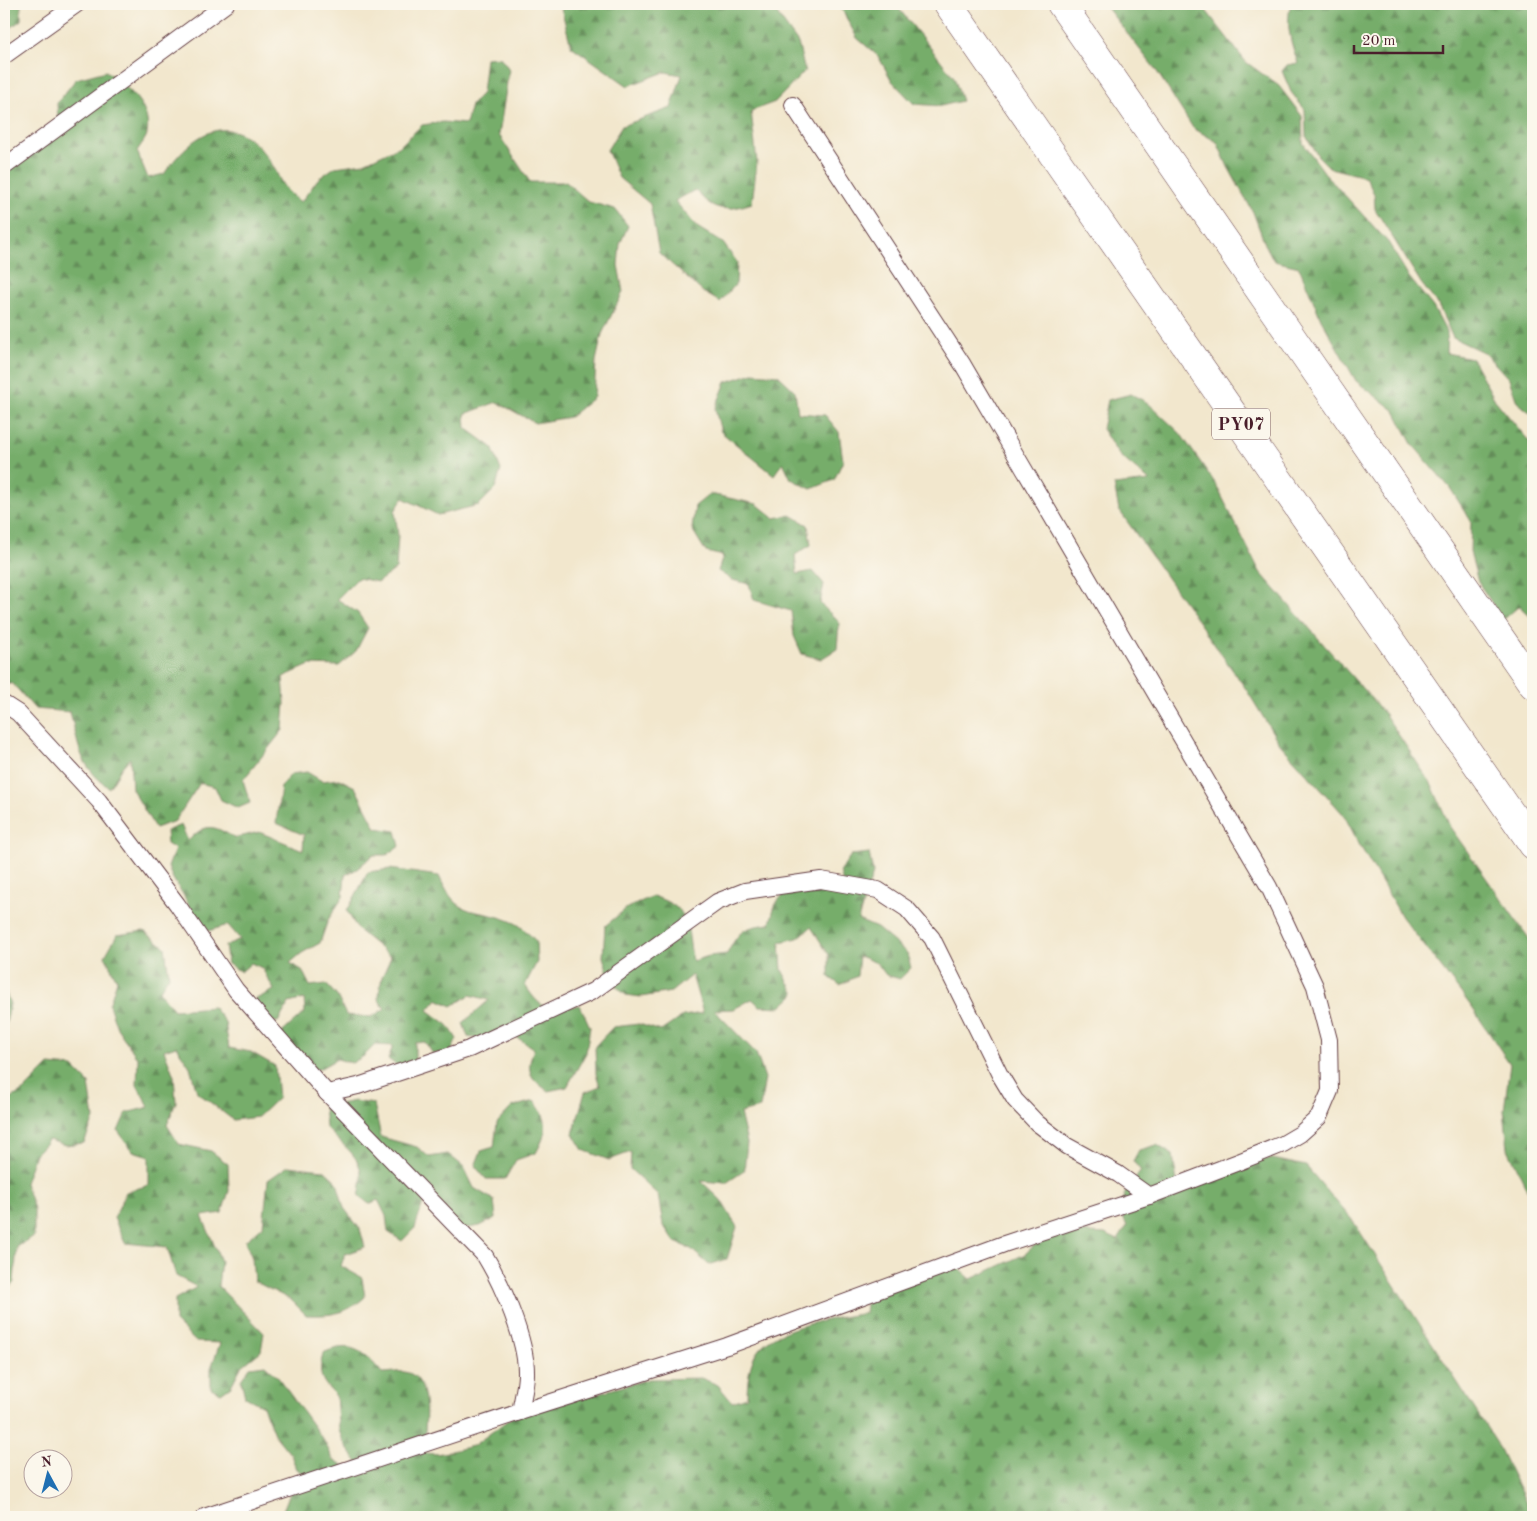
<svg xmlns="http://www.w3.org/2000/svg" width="1537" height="1521" font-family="'Old Standard TT',serif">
	<defs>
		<pattern id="forest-firs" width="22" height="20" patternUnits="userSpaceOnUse" patternTransform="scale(1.25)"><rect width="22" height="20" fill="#76ad6b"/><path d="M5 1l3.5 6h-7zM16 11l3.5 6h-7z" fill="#638c58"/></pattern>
	</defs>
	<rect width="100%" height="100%" fill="#fbf7ec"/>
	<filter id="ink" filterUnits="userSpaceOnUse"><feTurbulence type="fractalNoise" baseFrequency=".02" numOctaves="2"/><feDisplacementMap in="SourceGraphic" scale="10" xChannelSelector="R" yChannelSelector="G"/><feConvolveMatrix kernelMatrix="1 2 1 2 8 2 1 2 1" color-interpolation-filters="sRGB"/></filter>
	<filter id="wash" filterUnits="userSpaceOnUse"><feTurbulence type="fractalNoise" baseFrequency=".0096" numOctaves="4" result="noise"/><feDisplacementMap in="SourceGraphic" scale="20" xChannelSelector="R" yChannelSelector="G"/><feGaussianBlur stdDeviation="1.12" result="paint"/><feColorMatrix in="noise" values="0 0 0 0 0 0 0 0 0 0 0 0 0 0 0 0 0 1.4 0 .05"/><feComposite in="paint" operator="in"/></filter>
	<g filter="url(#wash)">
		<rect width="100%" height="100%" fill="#f2e7cd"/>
		<!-- forest -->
		<g fill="url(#forest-firs)" stroke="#60664b">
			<path d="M 4,4 L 21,4 L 21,20 L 4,33 Z"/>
			<path d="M 560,4 L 770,4 L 798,43 L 805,71 L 775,102 L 751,111 L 757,162 L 752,203 C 725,212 714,212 695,190 L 675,201 L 697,227 L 723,243 L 737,262 L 736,284 L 720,302 L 703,292 L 659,253 L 650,204 L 619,178 L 607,150 L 622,126 L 671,108 L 682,75 L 665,72 L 628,86 L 571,46 Z"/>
			<path d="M 839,4 L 895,4 L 954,77 L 962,101 L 941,106 L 914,104 L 892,81 L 878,56 L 857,38 Z"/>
			<path d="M 1104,4 L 1201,4 L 1246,62 L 1279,86 L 1302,116 L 1303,143 L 1327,176 L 1388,242 L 1409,277 L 1433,307 L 1447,333 L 1446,353 L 1472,358 L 1495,400 L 1533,446 L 1533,619 L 1519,606 L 1503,620 L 1478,582 L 1470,552 L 1471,521 L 1450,488 L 1412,444 L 1395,411 L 1356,381 L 1321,319 L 1299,267 L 1274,261 L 1265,244 L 1253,212 L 1228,167 L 1217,142 L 1193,128 L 1156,70 Z"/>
			<path d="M 1291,4 L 1533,4 L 1533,415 L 1517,402 L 1509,379 L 1485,353 L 1453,338 L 1438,305 L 1421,283 L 1375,209 L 1374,194 L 1366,177 L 1330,168 L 1318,156 L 1306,136 L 1305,110 L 1291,92 L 1282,71 L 1287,65 L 1298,63 C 1291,44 1285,24 1291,4 Z"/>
			<path d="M 500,57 L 509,69 L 499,135 L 530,182 L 566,182 L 589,202 L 615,209 L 628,226 L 620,244 L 618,265 L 623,292 L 602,334 L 596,361 L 594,397 L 570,417 L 535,423 L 497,402 L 465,414 L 466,428 L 492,447 L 501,470 L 495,489 L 479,505 L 438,515 L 403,498 L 395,511 L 398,535 L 396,569 L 378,582 L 358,578 L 337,599 L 358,613 L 368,628 L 356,651 L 339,666 L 310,665 L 283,677 L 285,703 L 283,730 L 243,780 L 250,803 L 238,808 L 221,800 L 215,787 L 200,783 L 175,821 L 155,828 L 132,789 L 130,758 L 122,767 L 109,788 C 78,764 80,749 70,712 L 35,709 L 13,684 L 4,682 L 4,637 L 11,631 L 4,622 L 4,162 L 58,122 L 57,103 L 76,79 L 106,71 C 126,86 152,105 147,134 C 146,139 140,146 137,151 L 148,178 L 164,174 C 193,132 230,108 267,157 C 282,177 277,186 301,202 L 318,179 L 335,167 L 364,163 L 400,146 L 422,125 L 443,122 L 466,124 L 471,105 L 482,93 L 486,58 Z"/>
			<path d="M 753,373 L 778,375 L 795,391 L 798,413 L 825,415 L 839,432 L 843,461 L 834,480 L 811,489 L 791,479 L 783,462 L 774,475 L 721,432 L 715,409 L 726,382 Z"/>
			<path d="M 1131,394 L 1148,403 L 1180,433 L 1215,483 L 1260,572 L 1384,713 L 1432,785 L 1450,827 L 1533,944 L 1533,1201 L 1508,1149 L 1504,1110 L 1510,1064 L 1471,1006 L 1402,917 L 1359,844 L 1344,815 L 1279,743 L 1246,689 L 1119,510 L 1114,485 L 1150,481 L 1119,455 L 1102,429 L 1108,400 Z"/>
			<path d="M 710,494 L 757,504 L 774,518 L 791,515 L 808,525 L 811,545 L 795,555 L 797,574 L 813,571 L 824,584 L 820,603 L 839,622 L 837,649 L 821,659 L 802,654 L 794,636 L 791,611 L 754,600 L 749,584 L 732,580 L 718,571 L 723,556 L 706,552 L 692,529 L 695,506 Z"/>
			<path d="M 307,772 L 322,781 L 339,779 L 355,787 L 376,828 L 396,831 L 400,846 L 387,855 L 373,855 L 357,869 L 345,875 L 343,897 L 328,920 L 320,943 L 302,953 L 290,963 L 302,970 L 310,986 L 326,984 L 337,996 L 346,1015 L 371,1017 L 385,1009 L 378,999 L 382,977 L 391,957 L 358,930 L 347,911 L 368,872 L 390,869 L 439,876 C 460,923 476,905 515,923 C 523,927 530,935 536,941 L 537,962 L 525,985 C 543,1013 549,1010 580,1005 L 590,1027 L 586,1053 L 567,1087 L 548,1091 C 530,1078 525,1072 534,1049 L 515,1036 L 488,1040 L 468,1037 L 463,1023 L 489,1000 L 470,995 L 452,1006 L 437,999 L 428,1010 L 448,1025 L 457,1039 L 451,1052 L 433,1054 L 425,1042 L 415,1043 L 415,1063 L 400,1068 L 388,1059 L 393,1046 L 375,1045 L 364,1056 L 352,1063 L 337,1059 L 319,1069 L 304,1071 L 293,1055 L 280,1055 L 276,1038 L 305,1012 L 304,999 L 289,1003 L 278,1022 L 258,1022 L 256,999 L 274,990 L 262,968 L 251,963 L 241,972 L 228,964 L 225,946 L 240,939 L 228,925 L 205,932 C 196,921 192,910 185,898 C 178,885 173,882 168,867 L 175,849 L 167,844 L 166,831 L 181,825 L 188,841 C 207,821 214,826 235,838 L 259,832 L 303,850 L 304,835 L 276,823 L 281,787 L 291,774 Z"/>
			<path d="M 869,853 L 873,873 L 858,920 L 877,928 L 907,953 L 911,968 L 900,979 L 886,975 L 877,963 L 859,956 L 857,976 L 840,985 L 829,977 L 829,955 L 811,927 L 798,938 L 780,942 L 782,970 L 795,994 L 781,1007 L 760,1006 L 752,999 L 734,1009 L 714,1010 L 756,1053 L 765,1078 L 760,1108 L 740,1113 L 747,1143 L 744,1171 L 726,1183 L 701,1181 L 721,1200 L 737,1227 L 727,1259 L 709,1265 L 691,1249 L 675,1242 L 663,1225 L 658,1195 L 630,1169 L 631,1152 L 609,1160 L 583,1150 L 573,1134 L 585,1092 L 600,1086 L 596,1074 L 595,1046 L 613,1027 L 639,1024 L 661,1031 L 683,1016 L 703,1013 L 692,975 L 671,992 L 641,997 L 626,995 L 611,982 L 603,957 L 605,926 L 627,908 L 653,896 C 694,910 685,924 693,961 L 709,956 L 727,954 C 739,930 744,927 770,924 C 775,902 776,898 796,888 L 815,893 L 844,888 L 840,871 L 851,855 Z"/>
			<path d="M 144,931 L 165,947 L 169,976 L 159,991 L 174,1010 L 213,1007 L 225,1022 L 229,1048 L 251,1052 L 275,1066 L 278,1098 L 258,1117 L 233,1120 L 197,1092 L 190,1067 L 176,1046 L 164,1050 L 174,1076 L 176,1102 L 167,1125 L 179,1144 L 211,1151 L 228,1164 L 229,1191 L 222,1213 L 202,1216 L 221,1261 L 218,1286 L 264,1333 L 261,1351 L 241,1367 L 231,1386 L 221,1393 L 211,1388 L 211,1368 L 220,1343 L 196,1342 L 175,1322 L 175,1299 L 197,1287 L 176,1276 L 167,1247 L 125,1243 L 114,1218 L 126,1192 L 149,1185 L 149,1156 L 133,1151 L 118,1131 L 126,1113 L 149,1107 L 137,1085 L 138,1059 L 117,1028 L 109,1005 L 117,980 L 105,956 L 117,935 Z"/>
			<path d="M 4,988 L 10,1004 L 4,1033 Z"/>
			<path d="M 49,1065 L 73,1067 L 89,1083 L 94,1119 L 84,1143 L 65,1145 L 49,1140 L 35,1154 L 25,1183 L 34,1209 L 34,1236 L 17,1247 L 14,1282 L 4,1297 L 4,1102 L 23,1091 Z"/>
			<path d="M 354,1101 L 374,1104 L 381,1137 L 417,1147 L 429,1157 L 448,1154 L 464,1167 L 474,1188 L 494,1200 L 496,1218 L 480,1226 L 462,1229 L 423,1203 L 415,1228 L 402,1241 L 388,1232 L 386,1216 L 378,1200 L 369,1204 L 359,1196 C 368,1159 350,1153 326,1128 L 324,1107 Z"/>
			<path d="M 534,1101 C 550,1121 548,1131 536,1153 L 516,1160 L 505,1179 L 486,1179 L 475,1166 L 481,1151 L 494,1147 L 497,1123 L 512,1107 Z"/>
			<path d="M 1157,1145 L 1173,1155 L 1179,1196 L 1192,1183 L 1253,1160 L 1273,1159 L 1306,1166 L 1353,1221 L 1498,1445 L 1533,1517 L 259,1517 L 282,1513 L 290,1493 L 309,1480 L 296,1468 L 291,1455 L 274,1434 L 263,1406 L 245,1397 L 241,1380 L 250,1367 L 265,1365 L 277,1376 L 324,1441 L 333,1459 L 349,1469 L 358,1462 C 336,1436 339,1430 336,1396 C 320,1380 318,1375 323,1353 C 351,1340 364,1351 382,1373 C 389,1373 398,1371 405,1372 C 435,1377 424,1434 423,1453 L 438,1454 L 473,1446 L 512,1417 L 649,1379 L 701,1378 L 718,1385 L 732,1402 L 747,1397 C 747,1383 749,1364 757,1352 C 775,1325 835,1319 865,1313 C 866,1303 868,1288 877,1281 C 889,1271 937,1259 952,1265 C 959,1267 966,1275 971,1279 L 1025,1254 L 1047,1234 L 1063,1231 L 1105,1234 L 1118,1240 L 1127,1226 C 1114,1201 1126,1191 1141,1171 L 1133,1161 L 1139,1150 Z"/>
			<path d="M 288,1166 L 324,1170 L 337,1182 L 344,1208 L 360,1229 L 365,1247 L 345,1254 L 341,1266 L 362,1278 L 365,1297 C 347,1314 329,1316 306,1315 L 291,1300 L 254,1281 L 252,1258 L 245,1241 L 263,1226 L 268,1180 Z"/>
		</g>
	</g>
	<g filter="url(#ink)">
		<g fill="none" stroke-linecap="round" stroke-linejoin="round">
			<defs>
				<g id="lane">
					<path d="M 4,56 L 77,4"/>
					<path d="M 4,167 L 226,4"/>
					<path d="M 4,704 L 18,713 L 99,801 L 177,904 L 236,990 L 327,1093 L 485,1256 C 502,1284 527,1341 526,1374 C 526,1386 522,1400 520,1412"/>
					<path d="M 327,1093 L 358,1086 L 469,1049 L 593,991 L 717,902 L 745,891 L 821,880 L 878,890 L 907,909 L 932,938 L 1000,1075 L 1015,1100 L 1037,1123 L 1067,1146 L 1118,1174 L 1149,1196"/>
					<path d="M 204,1517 L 520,1412 L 727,1346 L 1004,1244 L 1149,1196 L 1241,1161 L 1283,1144 L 1300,1134 L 1319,1117 L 1330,1091 L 1329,1040 L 1315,986 L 1269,887 L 963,365 L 793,105"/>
				</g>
				<g id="highway">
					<path d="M 948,4 L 1533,845"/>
					<path d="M 1061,4 L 1533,685"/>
				</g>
			</defs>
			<!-- lane casing -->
			<use href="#lane" stroke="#633d43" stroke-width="18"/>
			<!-- highway casing -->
			<use href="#highway" stroke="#633d43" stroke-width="29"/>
			<!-- lane -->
			<use href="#lane" stroke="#fff" stroke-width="16"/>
			<!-- highway -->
			<use href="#highway" stroke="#fff" stroke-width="28"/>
		</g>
	</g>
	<g text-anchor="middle" stroke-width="4" stroke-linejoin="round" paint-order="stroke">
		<!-- shield labels -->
		<rect fill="#fbf7ec" stroke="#7f6065" stroke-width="1" x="1212" y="408.5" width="58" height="31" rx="4"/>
		<g font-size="18" font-weight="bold" fill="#4a1f2b">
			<text x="1241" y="430">PY07</text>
		</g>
	</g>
	<!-- margin -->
	<rect width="1537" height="1521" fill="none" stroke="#fbf7ec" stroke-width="20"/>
	<!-- north arrow -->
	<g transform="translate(48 1474) rotate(353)"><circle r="24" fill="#fbf7ec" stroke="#b4a19f"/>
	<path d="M0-4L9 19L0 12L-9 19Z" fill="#1f6fb2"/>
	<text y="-8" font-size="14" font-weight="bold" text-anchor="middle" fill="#4a1f2b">N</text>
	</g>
	<!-- scale -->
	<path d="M1354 45v8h89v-8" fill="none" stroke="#4a1f2b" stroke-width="2.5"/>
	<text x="1362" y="45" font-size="15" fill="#4a1f2b" stroke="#fbf7ec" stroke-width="4" paint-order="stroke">20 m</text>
</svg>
